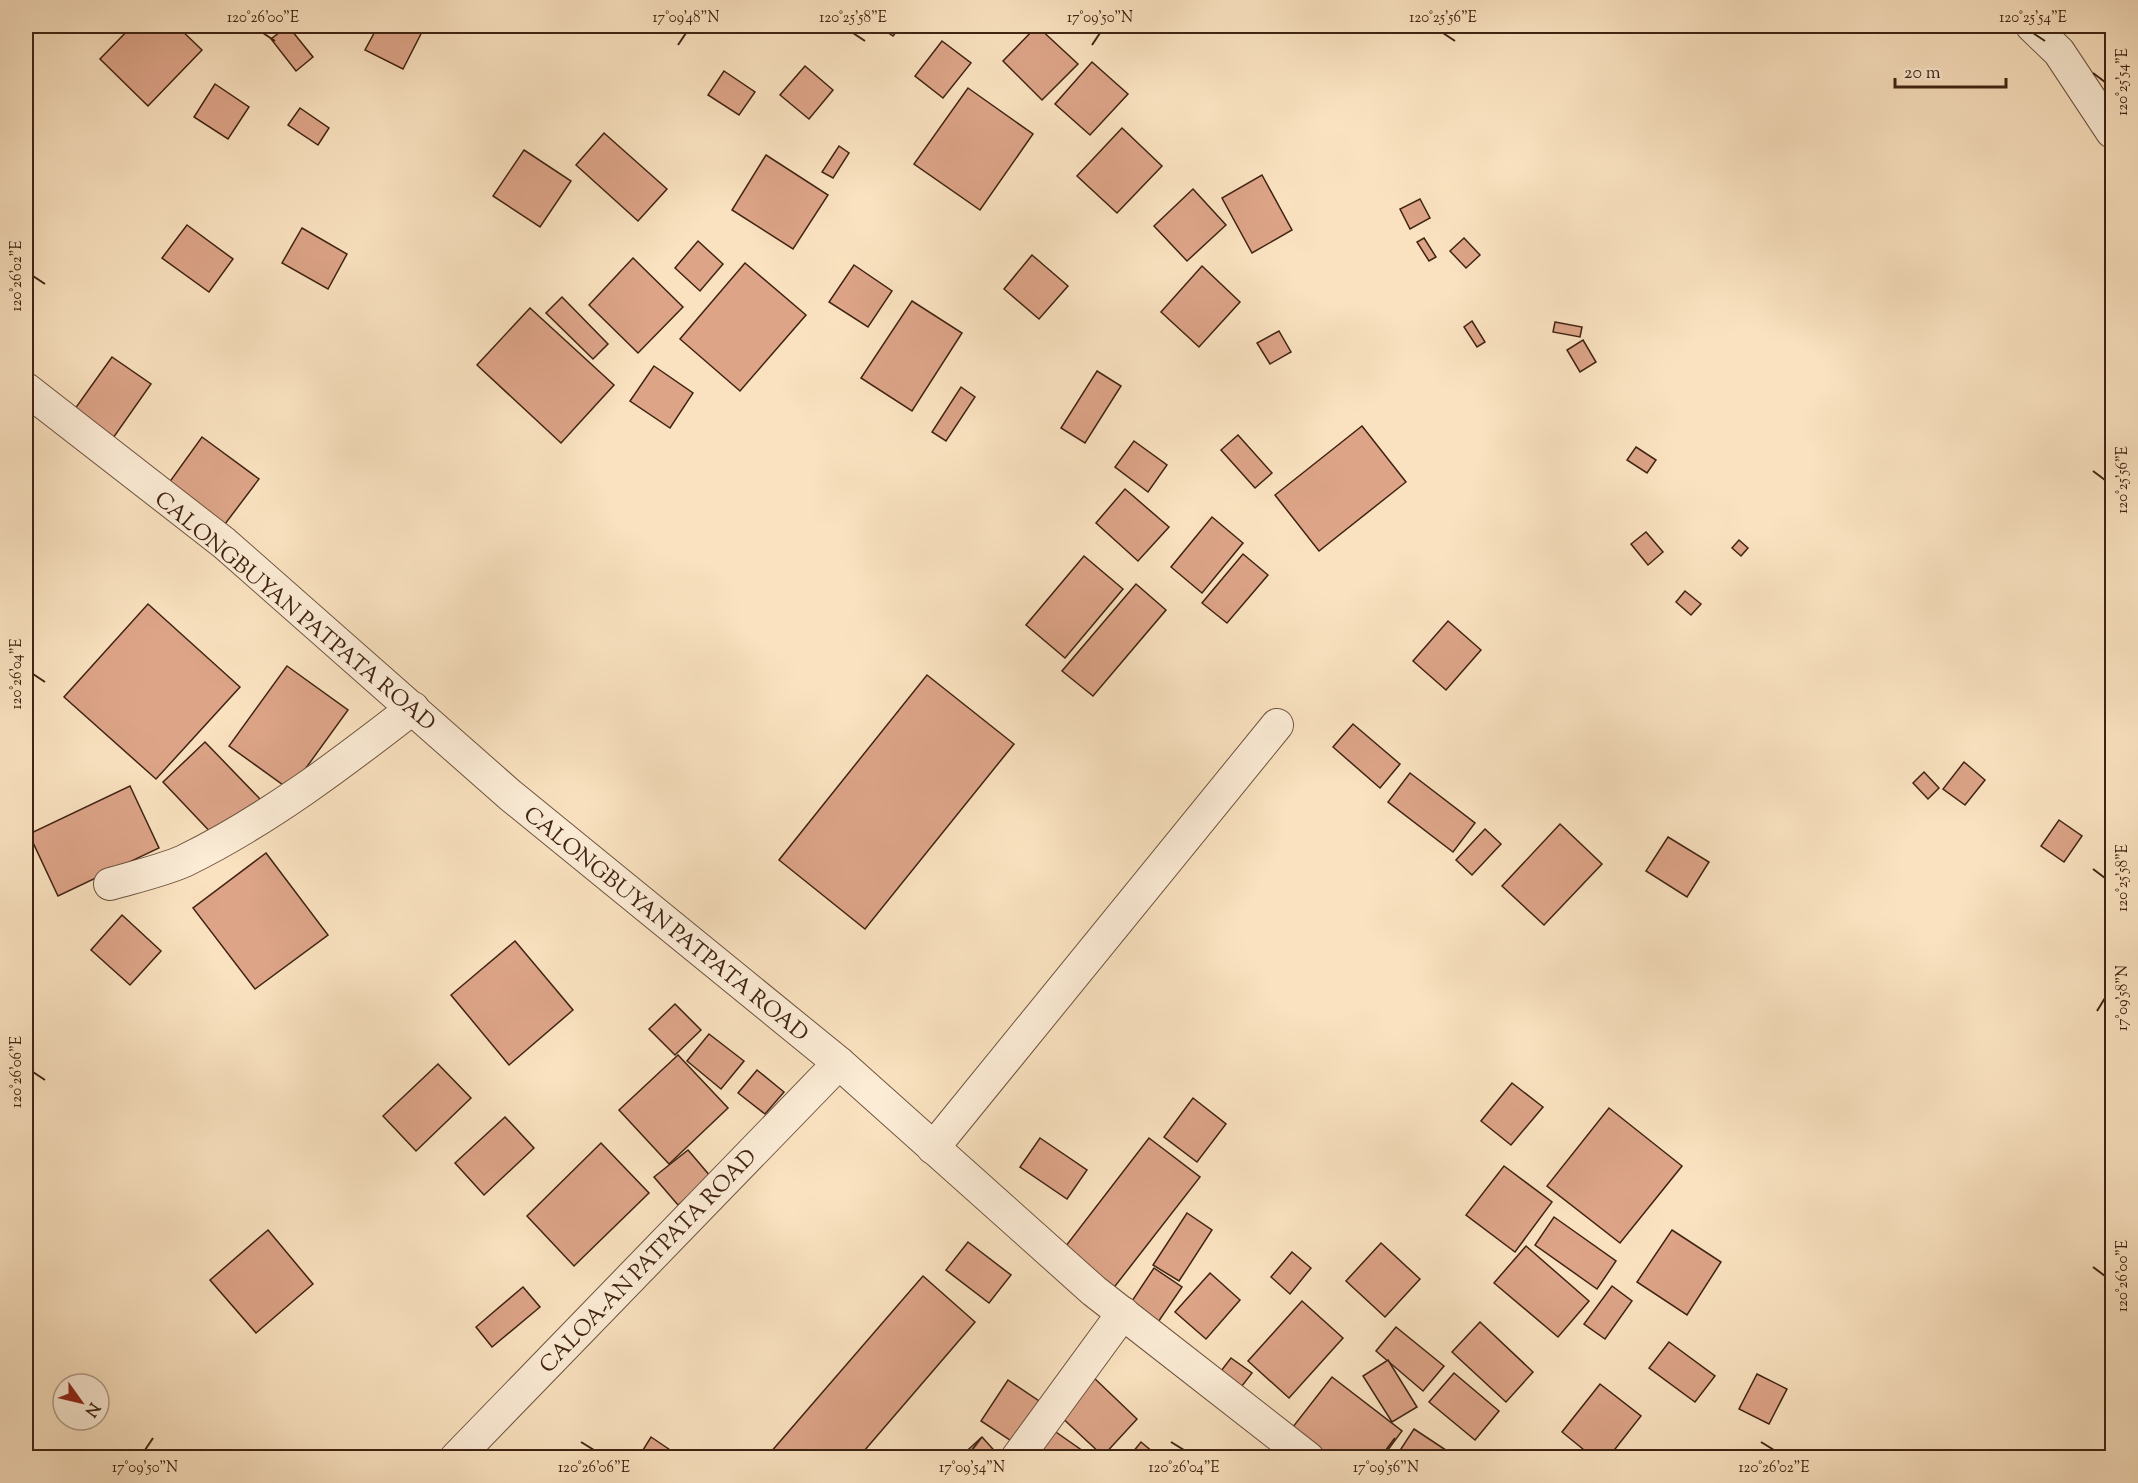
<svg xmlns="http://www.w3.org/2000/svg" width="2138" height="1483" font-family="'Sorts Mill Goudy',serif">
	<rect width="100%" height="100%" fill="#fae2c0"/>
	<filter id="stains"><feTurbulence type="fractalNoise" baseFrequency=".00333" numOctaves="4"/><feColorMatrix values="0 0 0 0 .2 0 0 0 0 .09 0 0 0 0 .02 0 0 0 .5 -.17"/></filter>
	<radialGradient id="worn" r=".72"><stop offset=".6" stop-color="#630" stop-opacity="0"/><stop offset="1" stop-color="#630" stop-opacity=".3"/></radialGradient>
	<!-- building -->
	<g fill="#dda488" stroke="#402312" stroke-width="1.5">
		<path d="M 132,26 L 177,26 L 202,50 L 148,106 L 100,59 Z"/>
		<path d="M 288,26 L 313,57 L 296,71 L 271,39 Z"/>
		<path d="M 378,26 L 425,26 L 403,69 L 365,50 Z"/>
		<path d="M 878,26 L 901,26 L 893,36 Z"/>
		<path d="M 1037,26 L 1078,64 L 1042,100 L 1003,61 Z"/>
		<path d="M 942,41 L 971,63 L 943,98 L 915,76 Z"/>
		<path d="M 1092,62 L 1128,94 L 1090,135 L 1055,104 Z"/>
		<path d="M 805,66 L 833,90 L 809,119 L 780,95 Z"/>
		<path d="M 724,71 L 755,92 L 739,115 L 708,95 Z"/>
		<path d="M 215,84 L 249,107 L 228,139 L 194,117 Z"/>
		<path d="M 968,88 L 1033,134 L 980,210 L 914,164 Z"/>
		<path d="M 300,108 L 329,128 L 318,145 L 288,125 Z"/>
		<path d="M 1122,128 L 1162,166 L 1117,213 L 1077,176 Z"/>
		<path d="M 604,133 L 667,189 L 638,221 L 576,165 Z"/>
		<path d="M 839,146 L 849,153 L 833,178 L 822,172 Z"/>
		<path d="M 524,150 L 571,181 L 540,227 L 493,196 Z"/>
		<path d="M 766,155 L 828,195 L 793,249 L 732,210 Z"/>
		<path d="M 1262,175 L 1292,230 L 1252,253 L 1222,198 Z"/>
		<path d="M 1193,189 L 1226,225 L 1187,261 L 1154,226 Z"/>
		<path d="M 1420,199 L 1430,218 L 1410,229 L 1400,209 Z"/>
		<path d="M 187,225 L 233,259 L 209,292 L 162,258 Z"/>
		<path d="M 302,228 L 347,254 L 328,289 L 282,263 Z"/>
		<path d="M 1424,238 L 1436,257 L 1429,261 L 1417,242 Z"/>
		<path d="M 1464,238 L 1480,255 L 1466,268 L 1450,251 Z"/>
		<path d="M 698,241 L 723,264 L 700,291 L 675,268 Z"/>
		<path d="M 1032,255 L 1068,286 L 1039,319 L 1004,289 Z"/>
		<path d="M 633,258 L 683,307 L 638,353 L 589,305 Z"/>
		<path d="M 745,263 L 806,315 L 740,391 L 680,339 Z"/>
		<path d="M 854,265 L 892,291 L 868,327 L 829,302 Z"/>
		<path d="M 1202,266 L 1240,302 L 1199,347 L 1161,312 Z"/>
		<path d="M 562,297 L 608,344 L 593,359 L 546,313 Z"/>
		<path d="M 912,301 L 962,333 L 912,411 L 861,378 Z"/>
		<path d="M 530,308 L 614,385 L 561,443 L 477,365 Z"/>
		<path d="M 1472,321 L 1485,342 L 1477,347 L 1464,327 Z"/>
		<path d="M 1555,322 L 1582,327 L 1580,337 L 1553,332 Z"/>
		<path d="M 1279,331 L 1291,352 L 1270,364 L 1257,343 Z"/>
		<path d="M 1583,340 L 1596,362 L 1580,372 L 1567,350 Z"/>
		<path d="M 112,357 L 151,384 L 111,441 L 72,413 Z"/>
		<path d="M 654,366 L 693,393 L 670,428 L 630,401 Z"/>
		<path d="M 1097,371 L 1121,386 L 1085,443 L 1061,428 Z"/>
		<path d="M 961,387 L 975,397 L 946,441 L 932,432 Z"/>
		<path d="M 1362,426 L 1406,482 L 1319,551 L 1275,495 Z"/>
		<path d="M 1238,435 L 1272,473 L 1255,488 L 1221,450 Z"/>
		<path d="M 202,437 L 259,479 L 222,528 L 166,487 Z"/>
		<path d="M 1134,441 L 1167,465 L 1148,492 L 1115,467 Z"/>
		<path d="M 1636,447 L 1656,460 L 1647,473 L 1627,460 Z"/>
		<path d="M 1125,489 L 1169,527 L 1138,561 L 1096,523 Z"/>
		<path d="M 1212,517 L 1243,543 L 1202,593 L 1171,567 Z"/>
		<path d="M 1646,532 L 1663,552 L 1648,565 L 1631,544 Z"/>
		<path d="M 1739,540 L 1748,548 L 1741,556 L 1732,548 Z"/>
		<path d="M 1243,554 L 1268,575 L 1227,623 L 1202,603 Z"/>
		<path d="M 1084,556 L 1123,589 L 1065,658 L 1026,625 Z"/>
		<path d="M 1136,584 L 1166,610 L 1093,696 L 1062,671 Z"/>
		<path d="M 1685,591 L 1701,604 L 1691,615 L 1676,602 Z"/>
		<path d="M 148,604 L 240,687 L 156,779 L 64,697 Z"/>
		<path d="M 1448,621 L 1481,650 L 1446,690 L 1413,661 Z"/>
		<path d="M 287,666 L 348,710 L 290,790 L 229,746 Z"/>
		<path d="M 927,675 L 1014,744 L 865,929 L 779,860 Z"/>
		<path d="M 1353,724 L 1400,764 L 1380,788 L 1333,747 Z"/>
		<path d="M 205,742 L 260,799 L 217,839 L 163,782 Z"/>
		<path d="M 1964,762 L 1985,780 L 1965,805 L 1943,789 Z"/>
		<path d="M 1924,772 L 1939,788 L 1928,799 L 1913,783 Z"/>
		<path d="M 1410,773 L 1475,823 L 1453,852 L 1388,802 Z"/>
		<path d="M 130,786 L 159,848 L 58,896 L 29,834 Z"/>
		<path d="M 2059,820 L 2082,836 L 2064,862 L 2041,846 Z"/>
		<path d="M 1560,824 L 1602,864 L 1544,925 L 1502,886 Z"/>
		<path d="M 1485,829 L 1501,844 L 1472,875 L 1456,860 Z"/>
		<path d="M 1668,837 L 1709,862 L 1687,897 L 1646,871 Z"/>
		<path d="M 266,853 L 328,935 L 255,989 L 193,908 Z"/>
		<path d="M 2112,874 L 2112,891 L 2105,886 Z"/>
		<path d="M 122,915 L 161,951 L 130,985 L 91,950 Z"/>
		<path d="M 515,941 L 573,1010 L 509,1065 L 451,995 Z"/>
		<path d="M 675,1004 L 701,1030 L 675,1055 L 649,1029 Z"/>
		<path d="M 709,1034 L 744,1061 L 721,1089 L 687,1061 Z"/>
		<path d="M 678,1055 L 728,1108 L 669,1164 L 619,1110 Z"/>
		<path d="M 438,1064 L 471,1098 L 416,1151 L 383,1116 Z"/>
		<path d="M 757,1070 L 784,1092 L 765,1114 L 738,1093 Z"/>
		<path d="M 1512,1083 L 1543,1107 L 1511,1145 L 1481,1121 Z"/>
		<path d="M 1193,1098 L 1226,1124 L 1197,1162 L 1164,1137 Z"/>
		<path d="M 1609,1108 L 1682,1166 L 1620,1243 L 1547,1186 Z"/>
		<path d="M 505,1117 L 534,1148 L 484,1195 L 455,1163 Z"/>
		<path d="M 1040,1138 L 1087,1170 L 1067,1199 L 1020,1167 Z"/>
		<path d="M 1149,1138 L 1200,1177 L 1112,1290 L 1062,1251 Z"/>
		<path d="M 601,1143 L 649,1193 L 574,1266 L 527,1216 Z"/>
		<path d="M 688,1150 L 711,1177 L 678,1205 L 654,1177 Z"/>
		<path d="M 1504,1166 L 1552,1202 L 1515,1252 L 1466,1215 Z"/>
		<path d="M 1187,1213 L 1212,1230 L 1179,1281 L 1153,1265 Z"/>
		<path d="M 1554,1217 L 1616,1261 L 1597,1289 L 1535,1245 Z"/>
		<path d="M 268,1230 L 313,1284 L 256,1333 L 210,1280 Z"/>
		<path d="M 1672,1230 L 1721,1262 L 1687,1315 L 1637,1282 Z"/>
		<path d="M 968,1242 L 1011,1275 L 989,1303 L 946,1270 Z"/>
		<path d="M 1381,1243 L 1420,1279 L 1385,1317 L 1346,1281 Z"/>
		<path d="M 1526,1246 L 1589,1301 L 1558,1337 L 1494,1283 Z"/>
		<path d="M 1292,1252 L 1311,1268 L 1290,1294 L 1271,1277 Z"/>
		<path d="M 1154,1268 L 1182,1287 L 1152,1331 L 1124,1313 Z"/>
		<path d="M 1210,1273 L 1240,1300 L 1206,1339 L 1175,1312 Z"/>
		<path d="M 923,1276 L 975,1322 L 858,1458 L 775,1458 L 770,1453 Z"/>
		<path d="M 1612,1286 L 1632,1301 L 1605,1339 L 1584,1324 Z"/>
		<path d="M 523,1287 L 540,1307 L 492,1347 L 476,1327 Z"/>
		<path d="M 1302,1301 L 1343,1338 L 1289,1398 L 1248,1361 Z"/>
		<path d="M 1480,1322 L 1533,1372 L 1506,1402 L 1452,1352 Z"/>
		<path d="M 1396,1327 L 1444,1366 L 1423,1391 L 1376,1351 Z"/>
		<path d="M 1669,1342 L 1715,1376 L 1695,1402 L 1649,1368 Z"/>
		<path d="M 1231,1358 L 1252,1373 L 1235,1395 L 1214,1380 Z"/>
		<path d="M 1388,1360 L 1417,1407 L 1392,1422 L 1363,1376 Z"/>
		<path d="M 1454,1373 L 1499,1411 L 1475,1440 L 1429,1402 Z"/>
		<path d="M 1757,1374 L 1787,1389 L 1769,1424 L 1739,1409 Z"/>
		<path d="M 1092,1376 L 1137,1419 L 1103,1456 L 1057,1413 Z"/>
		<path d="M 1332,1377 L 1402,1431 L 1382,1458 L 1312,1458 L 1285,1437 Z"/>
		<path d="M 1008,1380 L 1048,1407 L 1022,1448 L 981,1421 Z"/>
		<path d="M 1600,1384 L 1641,1416 L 1608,1458 L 1594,1458 L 1562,1432 Z"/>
		<path d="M 1414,1429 L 1458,1458 L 1395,1458 Z"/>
		<path d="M 1053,1430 L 1093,1458 L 1034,1458 Z"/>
		<path d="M 651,1437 L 682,1458 L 638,1458 Z"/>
		<path d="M 982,1437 L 1001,1458 L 959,1458 Z"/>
		<path d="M 1141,1442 L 1160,1458 L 1128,1458 Z"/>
		<path d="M 1671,1451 L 1681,1458 L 1666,1458 Z"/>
	</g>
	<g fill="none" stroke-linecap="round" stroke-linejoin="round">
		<defs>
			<g id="street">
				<path d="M 2032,26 L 2059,52 L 2112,132"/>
				<path d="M 26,389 L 224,543 L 510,795 L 839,1063 L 1094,1291 L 1308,1458"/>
				<path d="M 110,884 C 134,877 161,871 184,861 C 266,821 341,764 413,708"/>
				<path d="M 933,1148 L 1277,725"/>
				<path d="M 456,1458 L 839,1063"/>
				<path d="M 1017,1458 L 1123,1313"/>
			</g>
		</defs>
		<!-- street casing -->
		<use href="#street" stroke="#6e533e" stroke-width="34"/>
		<!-- street -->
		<use href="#street" stroke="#fcecd6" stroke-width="32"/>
	</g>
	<!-- ticks -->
	<path fill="none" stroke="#402312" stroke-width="2" d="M 263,33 L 275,41M 853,33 L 865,41M 1443,33 L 1455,41M 2033,33 L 2045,41M 678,45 L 686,33M 1092,45 L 1100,33M 2093,73 L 2105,82M 33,276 L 45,284M 2093,471 L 2105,480M 33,674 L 45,682M 2093,869 L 2105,878M 2097,1011 L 2105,998M 33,1072 L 45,1080M 2093,1267 L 2105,1276M 581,1442 L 594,1450M 1171,1442 L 1184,1450M 1761,1442 L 1774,1450M 145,1450 L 153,1438M 972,1450 L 981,1438M 1386,1450 L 1395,1438"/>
	<g text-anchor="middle" stroke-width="4.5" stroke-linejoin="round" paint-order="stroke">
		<!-- street labels -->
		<g font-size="22" fill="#402312" stroke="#fcecd6">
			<text transform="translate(296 610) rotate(40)" y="8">CALONGBUYAN PATPATA ROAD</text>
			<text transform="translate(667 923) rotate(39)" y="8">CALONGBUYAN PATPATA ROAD</text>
			<text transform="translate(647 1260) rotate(-46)" y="8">CALOA-AN PATPATA ROAD</text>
		</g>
	</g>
	<!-- margin -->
	<rect width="2138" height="1483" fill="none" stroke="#fae2c0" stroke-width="66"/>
	<!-- north arrow -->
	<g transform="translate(81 1402) rotate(124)"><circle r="28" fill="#fcecd6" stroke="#b19c88" stroke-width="1.5"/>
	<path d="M0-4.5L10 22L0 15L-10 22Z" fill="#8f2418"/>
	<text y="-9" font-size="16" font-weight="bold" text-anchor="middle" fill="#402312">N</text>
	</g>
	<!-- scale -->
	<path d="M1895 78v9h111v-9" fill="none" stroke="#402312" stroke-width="3"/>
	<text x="1904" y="78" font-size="18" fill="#402312" stroke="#fcecd6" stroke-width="4.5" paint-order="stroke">20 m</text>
	<rect x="33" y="33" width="2072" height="1417" fill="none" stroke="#402312" stroke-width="2"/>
	<g font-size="15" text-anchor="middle" fill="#402312">
		<text x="263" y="22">120°26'00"E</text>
		<text x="686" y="22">17°09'48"N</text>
		<text x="853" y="22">120°25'58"E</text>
		<text x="1100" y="22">17°09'50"N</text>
		<text x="1443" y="22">120°25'56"E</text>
		<text x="2033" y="22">120°25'54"E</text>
		<text transform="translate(2122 82) rotate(-90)" y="5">120°25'54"E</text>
		<text transform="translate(16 276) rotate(-90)" y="5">120°26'02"E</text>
		<text transform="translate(2122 480) rotate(-90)" y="5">120°25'56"E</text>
		<text transform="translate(16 674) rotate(-90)" y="5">120°26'04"E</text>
		<text transform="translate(2122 878) rotate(-90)" y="5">120°25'58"E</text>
		<text transform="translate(2122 998) rotate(-90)" y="5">17°09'58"N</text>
		<text transform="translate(16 1072) rotate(-90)" y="5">120°26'06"E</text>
		<text transform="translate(2122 1276) rotate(-90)" y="5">120°26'00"E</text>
		<text x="145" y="1472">17°09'50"N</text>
		<text x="594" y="1472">120°26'06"E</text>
		<text x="972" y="1472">17°09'54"N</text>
		<text x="1184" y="1472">120°26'04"E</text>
		<text x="1386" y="1472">17°09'56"N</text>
		<text x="1774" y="1472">120°26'02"E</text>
	</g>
	<rect width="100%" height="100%" filter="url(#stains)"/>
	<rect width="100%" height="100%" fill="url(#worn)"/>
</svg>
